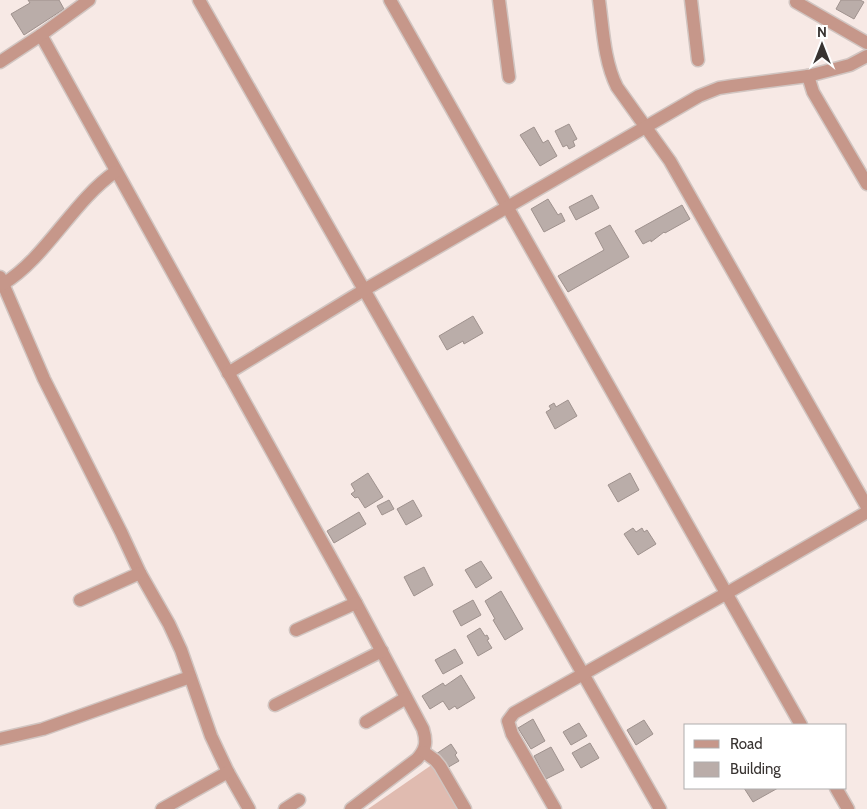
<svg xmlns="http://www.w3.org/2000/svg" width="867" height="809" font-family="Cabin,sans-serif">
	<rect width="100%" height="100%" fill="#f7e9e5"/>
	<!-- green -->
	<path fill="#e0bbb0" d="M 433,764 L 459,809 L 368,809 Z"/>
	<!-- building -->
	<g fill="#baada9" stroke="#9f928e">
		<path d="M 28,0 L 59,0 L 64,9 L 24,35 L 11,14 L 30,3 Z"/>
		<path d="M 841,0 L 860,0 L 864,2 L 854,19 L 836,9 Z"/>
		<path d="M 569,124 L 577,139 L 573,141 L 575,146 L 569,149 L 567,145 L 563,147 L 555,131 Z"/>
		<path d="M 534,127 L 543,143 L 548,140 L 557,156 L 540,166 L 520,135 Z"/>
		<path d="M 592,195 L 599,208 L 576,220 L 569,207 Z"/>
		<path d="M 548,199 L 558,215 L 561,213 L 565,221 L 544,232 L 531,209 Z"/>
		<path d="M 682,205 L 690,219 L 665,233 L 664,232 L 651,242 L 651,240 L 643,244 L 635,231 Z"/>
		<path d="M 610,225 L 629,257 L 568,292 L 558,276 L 604,250 L 595,233 Z"/>
		<path d="M 473,316 L 483,333 L 464,344 L 463,341 L 447,350 L 439,336 Z"/>
		<path d="M 568,400 L 577,416 L 555,429 L 546,412 L 551,409 L 549,406 L 554,403 L 556,407 Z"/>
		<path d="M 368,473 L 383,497 L 365,508 L 358,497 L 355,498 L 351,494 L 355,491 L 351,484 Z"/>
		<path d="M 630,473 L 639,490 L 618,502 L 608,485 Z"/>
		<path d="M 389,500 L 394,509 L 382,515 L 377,506 Z"/>
		<path d="M 413,500 L 422,516 L 406,525 L 397,509 Z"/>
		<path d="M 359,512 L 366,524 L 334,543 L 327,531 Z"/>
		<path d="M 633,528 L 636,532 L 642,528 L 644,532 L 647,530 L 656,544 L 638,555 L 624,534 Z"/>
		<path d="M 481,561 L 492,578 L 476,588 L 465,570 Z"/>
		<path d="M 424,567 L 433,585 L 414,596 L 404,577 Z"/>
		<path d="M 501,591 L 523,629 L 505,640 L 493,620 L 495,619 L 485,601 Z"/>
		<path d="M 473,600 L 481,615 L 461,626 L 453,611 Z"/>
		<path d="M 480,628 L 485,636 L 487,635 L 489,639 L 487,640 L 492,648 L 478,656 L 467,636 Z"/>
		<path d="M 455,649 L 463,663 L 443,674 L 435,660 Z"/>
		<path d="M 461,675 L 475,698 L 457,709 L 455,706 L 449,710 L 443,701 L 430,709 L 422,696 L 443,683 L 445,686 Z"/>
		<path d="M 533,719 L 545,741 L 531,749 L 518,728 Z"/>
		<path d="M 644,720 L 653,734 L 636,745 L 627,730 Z"/>
		<path d="M 579,723 L 587,736 L 571,745 L 563,732 Z"/>
		<path d="M 590,743 L 599,758 L 581,768 L 572,753 Z"/>
		<path d="M 451,744 L 457,753 L 455,755 L 459,761 L 445,769 L 436,754 Z"/>
		<path d="M 551,747 L 564,770 L 546,779 L 534,756 Z"/>
		<path d="M 744,788 L 778,788 L 753,802 Z"/>
	</g>
	<g fill="none" stroke-linecap="round" stroke-linejoin="round">
		<defs>
			<g id="minor">
				<path d="M 199,0 L 660,809"/>
				<path d="M 390,0 L 801,725"/>
				<path d="M 499,0 L 509,77"/>
				<path d="M 599,0 C 603,29 604,61 617,87 L 670,161 L 867,507"/>
				<path d="M 691,0 L 698,60"/>
				<path d="M 796,2 L 867,43"/>
				<path d="M 41,35 L 356,603 L 423,729 C 427,742 426,749 417,759 L 351,809"/>
				<path d="M 0,62 L 41,35 L 89,0"/>
				<path d="M 808,76 L 813,92 L 867,184"/>
				<path d="M 0,277 L 44,379 L 121,532 L 140,573 L 169,624 L 181,650 L 211,736 L 228,772 L 249,809"/>
				<path d="M 3,284 C 46,258 73,201 115,172"/>
				<path d="M 228,373 L 364,290 L 699,96 L 719,88 L 732,86 L 808,76 L 850,65 L 867,56"/>
				<path d="M 80,600 L 140,573"/>
				<path d="M 296,630 L 356,603"/>
				<path d="M 275,705 L 382,651"/>
				<path d="M 366,722 L 406,698"/>
				<path d="M 0,739 L 43,729 L 190,677"/>
				<path d="M 424,752 L 435,760 L 440,766 L 465,809"/>
				<path d="M 836,788 L 848,809"/>
				<path d="M 162,809 L 228,772"/>
				<path d="M 285,809 L 299,800"/>
				<path d="M 555,809 L 512,734 L 508,721 L 514,713 L 727,593 L 867,512"/>
			</g>
		</defs>
		<!-- minor casing -->
		<use href="#minor" stroke="#d1c5c1" stroke-width="15"/>
		<!-- minor -->
		<use href="#minor" stroke="#c6978a" stroke-width="12"/>
	</g>
	<!-- legend -->
	<rect x="684" y="724" width="162" height="65" fill="#ffffff" stroke="#afadad"/>
	<rect x="694" y="740" width="25" height="8" fill="#c6978a" stroke="#afadad"/>
	<text x="730" y="749" font-size="15" fill="#383331">Road</text>
	<rect x="694" y="762" width="25" height="15" fill="#baada9" stroke="#afadad"/>
	<text x="730" y="774" font-size="15" fill="#383331">Building</text>
	<!-- north arrow -->
	<g transform="translate(822 45)" stroke="#ffffff" stroke-width="4" paint-order="stroke">
	<path d="M0-4L9 19L0 12L-9 19Z" fill="#383331"/>
	<text y="-8" font-size="14" font-weight="bold" text-anchor="middle" fill="#383331">N</text>
	</g>
</svg>
